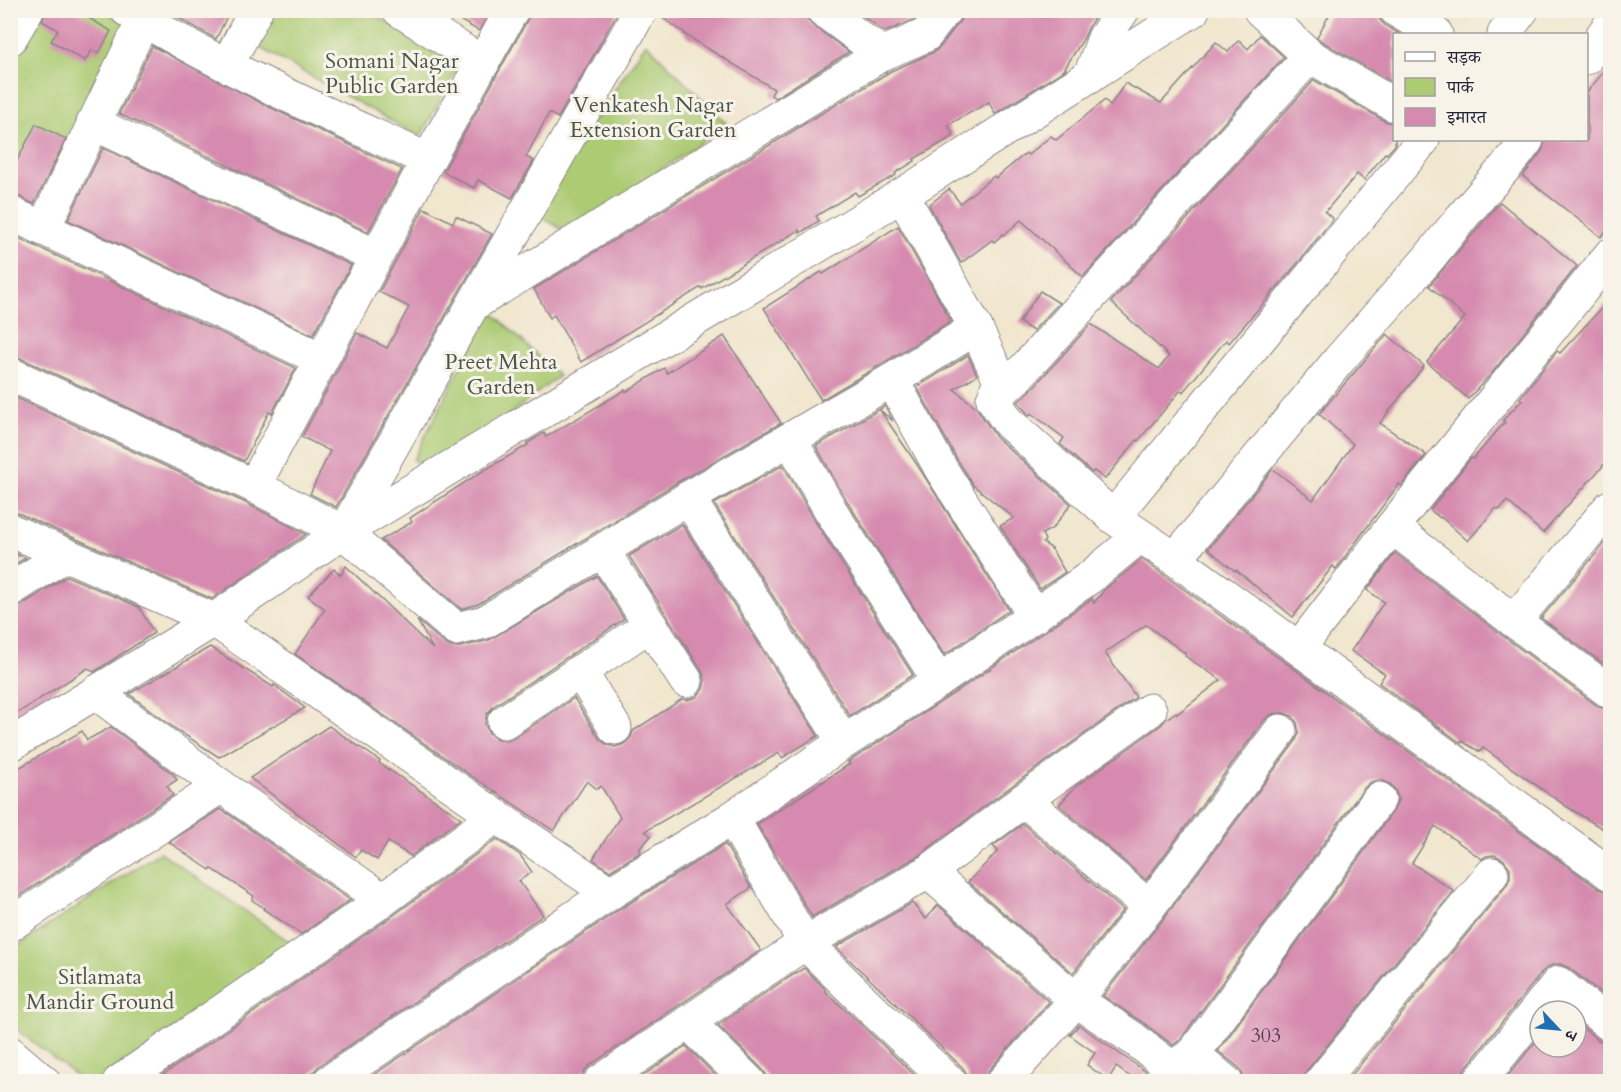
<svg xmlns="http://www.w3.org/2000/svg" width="1621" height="1092" font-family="Cardo,'Noto Serif Devanagari',serif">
	<rect width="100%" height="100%" fill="#f7f3e8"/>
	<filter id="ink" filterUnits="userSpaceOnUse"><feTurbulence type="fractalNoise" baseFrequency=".0167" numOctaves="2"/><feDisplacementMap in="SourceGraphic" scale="12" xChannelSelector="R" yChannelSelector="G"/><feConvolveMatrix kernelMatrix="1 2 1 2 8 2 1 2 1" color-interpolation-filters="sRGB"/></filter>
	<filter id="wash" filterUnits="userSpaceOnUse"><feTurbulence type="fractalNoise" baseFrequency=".008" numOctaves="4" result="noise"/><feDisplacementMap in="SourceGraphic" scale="24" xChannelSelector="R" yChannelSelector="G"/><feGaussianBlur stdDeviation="1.35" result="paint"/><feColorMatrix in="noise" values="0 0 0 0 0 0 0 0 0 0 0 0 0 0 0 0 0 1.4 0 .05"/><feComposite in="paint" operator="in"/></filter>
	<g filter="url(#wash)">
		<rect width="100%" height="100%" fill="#f1e6ce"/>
		<!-- green -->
		<g fill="#accb73" stroke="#677657" stroke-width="1.5">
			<path d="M 41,11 L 104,11 L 128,24 L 50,175 L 11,156 L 10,67 Z"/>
			<path d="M 260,11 L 367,11 L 461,62 L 420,137 L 244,39 Z"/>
			<path d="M 646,43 L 727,124 L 569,234 L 533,211 Z"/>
			<path d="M 490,310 L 559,376 L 436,471 L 413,460 Z"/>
			<path d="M 160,852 L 300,949 L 106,1082 L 83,1081 L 11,1025 L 10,951 Z"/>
		</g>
		<g id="blocks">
			<!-- building -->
			<g fill="#d68aaf">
				<path d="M 46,10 L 75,10 L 111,31 L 99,53 L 92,50 L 85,61 L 51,41 L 58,30 L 42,21 Z"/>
				<path d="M 180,10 L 230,10 L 216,39 L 177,17 Z"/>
				<path d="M 442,10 L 490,10 L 479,31 Z"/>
				<path d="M 531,10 L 619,10 L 558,118 L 549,113 L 526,157 L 534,161 L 512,198 L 478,180 L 474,188 L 443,172 L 528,19 Z"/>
				<path d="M 660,10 L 805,10 L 806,18 L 812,25 L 849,52 L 775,98 L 771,95 L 774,89 L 684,34 L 685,33 L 658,15 Z"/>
				<path d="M 855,10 L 921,10 L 914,20 L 885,32 Z"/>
				<path d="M 963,10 L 1099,10 L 1089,26 L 1084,38 L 1065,68 L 1066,69 L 995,114 L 989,102 L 948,125 L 954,136 L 914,159 L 915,161 L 895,173 L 896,175 L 858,196 L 855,192 L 816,216 L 819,221 L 800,233 L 799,230 L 702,289 L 701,287 L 581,362 L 554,315 L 550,318 L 534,289 L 891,71 L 934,52 L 941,46 L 960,21 Z"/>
				<path d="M 1332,10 L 1377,10 L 1380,20 L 1386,26 L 1400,34 L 1395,34 L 1395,84 L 1321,41 L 1317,37 Z"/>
				<path d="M 1260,35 L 1284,57 L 1083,277 L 1021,220 L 1004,235 L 1003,234 L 994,242 L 992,240 L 961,263 L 929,205 L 949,189 L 960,203 L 994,176 L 996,178 L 1026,153 L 1028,155 L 1051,136 L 1056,140 L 1105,100 L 1110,106 L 1125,83 L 1161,103 L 1216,42 L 1228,52 L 1239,40 L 1248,49 Z"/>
				<path d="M 152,46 L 267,106 L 402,169 L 368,232 L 119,114 Z"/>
				<path d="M 1611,63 L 1611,225 L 1601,237 L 1523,176 L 1542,151 L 1545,140 L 1587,140 L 1587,92 Z"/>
				<path d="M 1314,80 L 1385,121 L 1395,124 L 1395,145 L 1387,154 L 1385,153 L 1364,180 L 1357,174 L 1325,212 L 1333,219 L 1297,264 L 1229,343 L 1226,340 L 1183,392 L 1181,390 L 1138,441 L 1137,440 L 1105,479 L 1094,471 L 1092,473 L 1060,444 L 1064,438 L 1031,413 L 1029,416 L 1018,402 L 1029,392 L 1091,324 L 1159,369 L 1169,356 L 1111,302 Z"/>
				<path d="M 36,124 L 66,139 L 34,204 L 18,196 L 10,195 L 10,174 Z"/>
				<path d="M 103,148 L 351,265 L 313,335 L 68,220 Z"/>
				<path d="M 1500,202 L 1577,266 L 1492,373 L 1468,399 L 1427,362 L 1465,317 L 1429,286 Z"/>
				<path d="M 424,208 L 453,223 L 456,216 L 492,234 L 336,507 L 310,494 L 330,451 L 302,437 L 357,333 L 387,348 L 409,307 L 379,292 Z"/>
				<path d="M 898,226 L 951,321 L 882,364 L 821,400 L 764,308 L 821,272 L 823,274 Z"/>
				<path d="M 10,234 L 296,368 L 272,413 L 269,412 L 244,461 L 18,357 L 10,356 Z"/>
				<path d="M 1040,291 L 1059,303 L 1033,331 L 1019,322 Z"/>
				<path d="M 1611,298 L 1611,457 L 1543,533 L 1507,501 L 1499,510 L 1496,508 L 1468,541 L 1441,517 L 1440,518 L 1430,510 L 1471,458 L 1473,459 L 1505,422 L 1503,420 L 1522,400 L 1520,398 L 1557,351 L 1560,353 Z"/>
				<path d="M 1387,334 L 1424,366 L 1380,423 L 1426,455 L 1401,486 L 1399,484 L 1336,569 L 1333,566 L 1293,617 L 1236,570 L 1235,571 L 1208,549 L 1273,469 L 1313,500 L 1353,444 L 1319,414 Z"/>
				<path d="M 724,336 L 781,423 L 678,482 L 478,604 L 461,609 L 381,540 L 412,522 L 410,518 L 481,472 L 528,445 L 527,443 L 531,441 L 544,433 L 546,437 L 625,390 L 626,392 L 664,368 L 667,373 Z"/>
				<path d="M 968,355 L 977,375 L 954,389 L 976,407 L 996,437 L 1071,504 L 1053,528 L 1042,534 L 1045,540 L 1043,543 L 1051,548 L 1065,572 L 1040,589 L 1000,526 L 1014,518 L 973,485 L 957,459 L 917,387 Z"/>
				<path d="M 10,395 L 246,503 L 306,534 L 212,599 L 18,513 L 10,512 Z"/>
				<path d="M 885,406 L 893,421 L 880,410 L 916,463 L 1009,610 L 944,655 L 847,501 L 816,446 Z"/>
				<path d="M 783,465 L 815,521 L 913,675 L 850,716 L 714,504 Z"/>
				<path d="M 682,524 L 818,736 L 782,758 L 779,753 L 645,831 L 651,836 L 639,849 L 641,852 L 610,871 L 593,859 L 620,817 L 601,786 L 597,789 L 587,781 L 554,831 L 470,775 L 295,654 L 325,609 L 308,596 L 334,569 L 341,575 L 346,566 L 433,649 L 417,620 L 444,643 L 451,647 L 460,647 L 489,640 L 597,576 L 624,619 L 494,706 L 487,714 L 485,724 L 489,733 L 495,738 L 506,741 L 514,738 L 574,698 L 599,738 L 606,744 L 615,747 L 624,744 L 631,737 L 633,731 L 682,699 L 687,700 L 696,697 L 703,689 L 705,680 L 702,671 L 629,556 Z"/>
				<path d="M 1611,536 L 1611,669 L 1541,618 Z"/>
				<path d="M 10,551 L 26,558 L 10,567 Z"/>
				<path d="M 1395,553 L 1503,636 L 1599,707 L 1611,710 L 1611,834 L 1566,806 L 1483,748 L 1480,752 L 1462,741 L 1461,743 L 1379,683 L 1385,674 L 1351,651 L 1384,602 L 1367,590 Z"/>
				<path d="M 1142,559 L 1599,889 L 1611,892 L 1611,1001 L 1569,968 L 1560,964 L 1552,965 L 1543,971 L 1464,1070 L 1461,1082 L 1346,1082 L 1506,886 L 1510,878 L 1510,868 L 1503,859 L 1494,855 L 1486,856 L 1482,859 L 1435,826 L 1412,863 L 1454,891 L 1307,1070 L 1303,1082 L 1244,1082 L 1243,1075 L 1239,1068 L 1218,1051 L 1394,810 L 1398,800 L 1396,791 L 1390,784 L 1380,780 L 1371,782 L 1364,788 L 1180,1040 L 1173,1045 L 1145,1024 L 1103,996 L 1164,918 L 1295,742 L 1299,733 L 1297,723 L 1292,716 L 1283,713 L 1273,714 L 1265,719 L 1146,880 L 1059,805 L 1075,787 L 1161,725 L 1166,719 L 1176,712 L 1177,714 L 1221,680 L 1185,656 L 1186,654 L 1146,625 L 1105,653 L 1136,697 L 1013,785 L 918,856 L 812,917 L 757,824 L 850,764 L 848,762 L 950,696 L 1092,599 L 1094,603 L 1104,590 Z"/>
				<path d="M 67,576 L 139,607 L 154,633 L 94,672 L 88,668 L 10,718 L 10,609 L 20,606 Z"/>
				<path d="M 210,647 L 273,687 L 274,685 L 305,708 L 219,757 L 177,730 L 129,694 Z"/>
				<path d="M 329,726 L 380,761 L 379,763 L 461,818 L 411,856 L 388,842 L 377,860 L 361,850 L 356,857 L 250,778 Z"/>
				<path d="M 111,727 L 173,774 L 177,780 L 167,786 L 173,795 L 10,902 L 10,773 L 82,731 L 87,740 Z"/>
				<path d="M 220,809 L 227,813 L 350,900 L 301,934 L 263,909 L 264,908 L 252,900 L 254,896 L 211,868 L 210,870 L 201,864 L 169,842 Z"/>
				<path d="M 1023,824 L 1123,910 L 1073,973 L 968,882 L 998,851 L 993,846 Z"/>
				<path d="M 497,839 L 520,855 L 532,872 L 519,881 L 543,915 L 319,1066 L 312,1073 L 311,1082 L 153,1082 L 394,915 Z"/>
				<path d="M 725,844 L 751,888 L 727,904 L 761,950 L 589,1066 L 583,1073 L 582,1082 L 363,1082 L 620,909 Z"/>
				<path d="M 912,903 L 926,919 L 938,905 L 1049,1002 L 989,1070 L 985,1078 L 985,1082 L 969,1082 L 968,1076 L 963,1068 L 836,947 Z"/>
				<path d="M 804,968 L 825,989 L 825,991 L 922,1082 L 767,1082 L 767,1076 L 762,1069 L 718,1025 L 783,981 Z"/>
				<path d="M 1576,1022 L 1598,1040 L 1607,1043 L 1611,1043 L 1611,1082 L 1503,1082 L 1540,1036 L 1540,1047 L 1576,1047 Z"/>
				<path d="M 1079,1025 L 1146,1072 L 1143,1082 L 1138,1082 L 1116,1067 L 1108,1080 L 1087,1065 L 1095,1053 L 1070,1035 Z"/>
				<path d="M 686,1046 L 722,1082 L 634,1082 Z"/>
			</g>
		</g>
	</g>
	<g filter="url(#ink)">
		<use href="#blocks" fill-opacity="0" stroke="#8a8484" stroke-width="1.5"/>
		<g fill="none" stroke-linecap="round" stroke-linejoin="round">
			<defs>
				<g id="minor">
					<path d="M 127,10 C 221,68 328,114 428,160"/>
					<path d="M 399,10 L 483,63"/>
					<path d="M 823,10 L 882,54"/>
					<path d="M 1260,10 L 1310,56"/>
					<path d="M 1396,10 L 1436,34"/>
					<path d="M 1504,34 L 1522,10"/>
					<path d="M 10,39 L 27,10"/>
					<path d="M 1586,58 L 1610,25"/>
					<path d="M 227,65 L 256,10"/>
					<path d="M 1090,76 L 1104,38 L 1123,10"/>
					<path d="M 93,123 L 376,256"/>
					<path d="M 1423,140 L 1113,517 L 1175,559 L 1610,874"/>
					<path d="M 902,195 L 976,328 L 1000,380 L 993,399 L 1009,423 L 1113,517"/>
					<path d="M 10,213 L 321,359"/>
					<path d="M 43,229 L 143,21"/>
					<path d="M 477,302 L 882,54 L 926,35 L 945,10"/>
					<path d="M 10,374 L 254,486 L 343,532 L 456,629 L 485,622 L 688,498 L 892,380 L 976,328"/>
					<path d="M 892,380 L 941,469 L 1035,616"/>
					<path d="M 993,399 L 1015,379 L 1310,56 L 1394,105"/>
					<path d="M 790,439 L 831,511 L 939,681"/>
					<path d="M 254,486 L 428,160 L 512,10"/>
					<path d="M 688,498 L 844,742"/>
					<path d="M 1392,527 L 1514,621 L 1610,692"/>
					<path d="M 10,530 L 214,620 L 496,816 L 610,893"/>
					<path d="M 344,531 L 641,10"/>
					<path d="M 603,551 L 686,681"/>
					<path d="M 1175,559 L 1339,360 L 1428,259 L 1462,217 L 1516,155 L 1527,140"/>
					<path d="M 10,590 L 65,555"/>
					<path d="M 1514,621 L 1610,507"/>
					<path d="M 1299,648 L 1392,527 L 1610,255"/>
					<path d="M 580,671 L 615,728"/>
					<path d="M 96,693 L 221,786 L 383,900"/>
					<path d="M 504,722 L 650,625"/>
					<path d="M 10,745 L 214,620 L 343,532 L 902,195 L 1193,10"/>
					<path d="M 1024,800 L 1149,907"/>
					<path d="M 732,818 L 805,943 L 874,1011 L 950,1082"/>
					<path d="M 928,872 L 1076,1000 L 1134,1039 L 1172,1068"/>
					<path d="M 10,925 L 221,786"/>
					<path d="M 688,1022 L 749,1082"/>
					<path d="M 10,1053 L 44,1082"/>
					<path d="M 1193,1054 L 1226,1082"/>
					<path d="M 119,1082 L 383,900 L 496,816"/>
					<path d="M 329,1082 L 610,893 L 732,818 L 844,742 L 939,681 L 1089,578 L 1140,536"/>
					<path d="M 600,1082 L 805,943 L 928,872 L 1024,800 L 1150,710"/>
					<path d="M 1003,1082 L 1076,1000 L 1149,907 L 1280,731"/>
					<path d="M 1162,1082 L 1172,1068 L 1193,1054 L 1379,799"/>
					<path d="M 1321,1082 L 1492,874"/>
					<path d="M 1479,1082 L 1558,983 L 1610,1025"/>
				</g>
			</defs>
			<!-- minor casing -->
			<use href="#minor" stroke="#8a8484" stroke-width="35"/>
			<!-- minor -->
			<use href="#minor" stroke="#fff" stroke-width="33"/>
		</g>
	</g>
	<g text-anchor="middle" stroke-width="6" stroke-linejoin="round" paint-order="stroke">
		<!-- number labels -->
		<g font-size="20" fill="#4f3c58">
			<text x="1266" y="1042">303</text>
		</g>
		<!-- park labels -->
		<g font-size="22" fill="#4b554c" stroke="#f7f3e8">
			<text x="392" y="68">Somani Nagar<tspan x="392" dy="25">Public Garden</tspan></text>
			<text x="653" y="112">Venkatesh Nagar<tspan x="653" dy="25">Extension Garden</tspan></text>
			<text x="501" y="369">Preet Mehta<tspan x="501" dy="25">Garden</tspan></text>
			<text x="100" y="984">Sitlamata<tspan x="100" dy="25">Mandir Ground</tspan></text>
		</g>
	</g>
	<!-- margin -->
	<rect width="1621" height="1092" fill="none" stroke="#f7f3e8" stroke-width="36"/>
	<!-- legend -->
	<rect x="1393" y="33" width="195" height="108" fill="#f7f3e8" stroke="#a29fa3" stroke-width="1.5"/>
	<rect x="1405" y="52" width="30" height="9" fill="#ffffff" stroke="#a29fa3" stroke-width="1.5"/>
	<text x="1447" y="63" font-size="18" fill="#22223b">सड़क</text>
	<rect x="1405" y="78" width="30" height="18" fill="#accb73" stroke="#a29fa3" stroke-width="1.5"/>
	<text x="1447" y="93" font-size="18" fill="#22223b">पार्क</text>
	<rect x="1405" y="108" width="30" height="18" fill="#d68aaf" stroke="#a29fa3" stroke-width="1.5"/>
	<text x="1447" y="123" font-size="18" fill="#22223b">इमारत</text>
	<!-- north arrow -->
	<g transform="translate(1558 1029) rotate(116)"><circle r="28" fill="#f7f3e8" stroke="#a29fa3" stroke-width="1.5"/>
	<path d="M0-4.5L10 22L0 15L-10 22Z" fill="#1f6fb2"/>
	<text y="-9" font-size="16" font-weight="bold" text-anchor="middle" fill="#22223b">उ</text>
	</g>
</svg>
